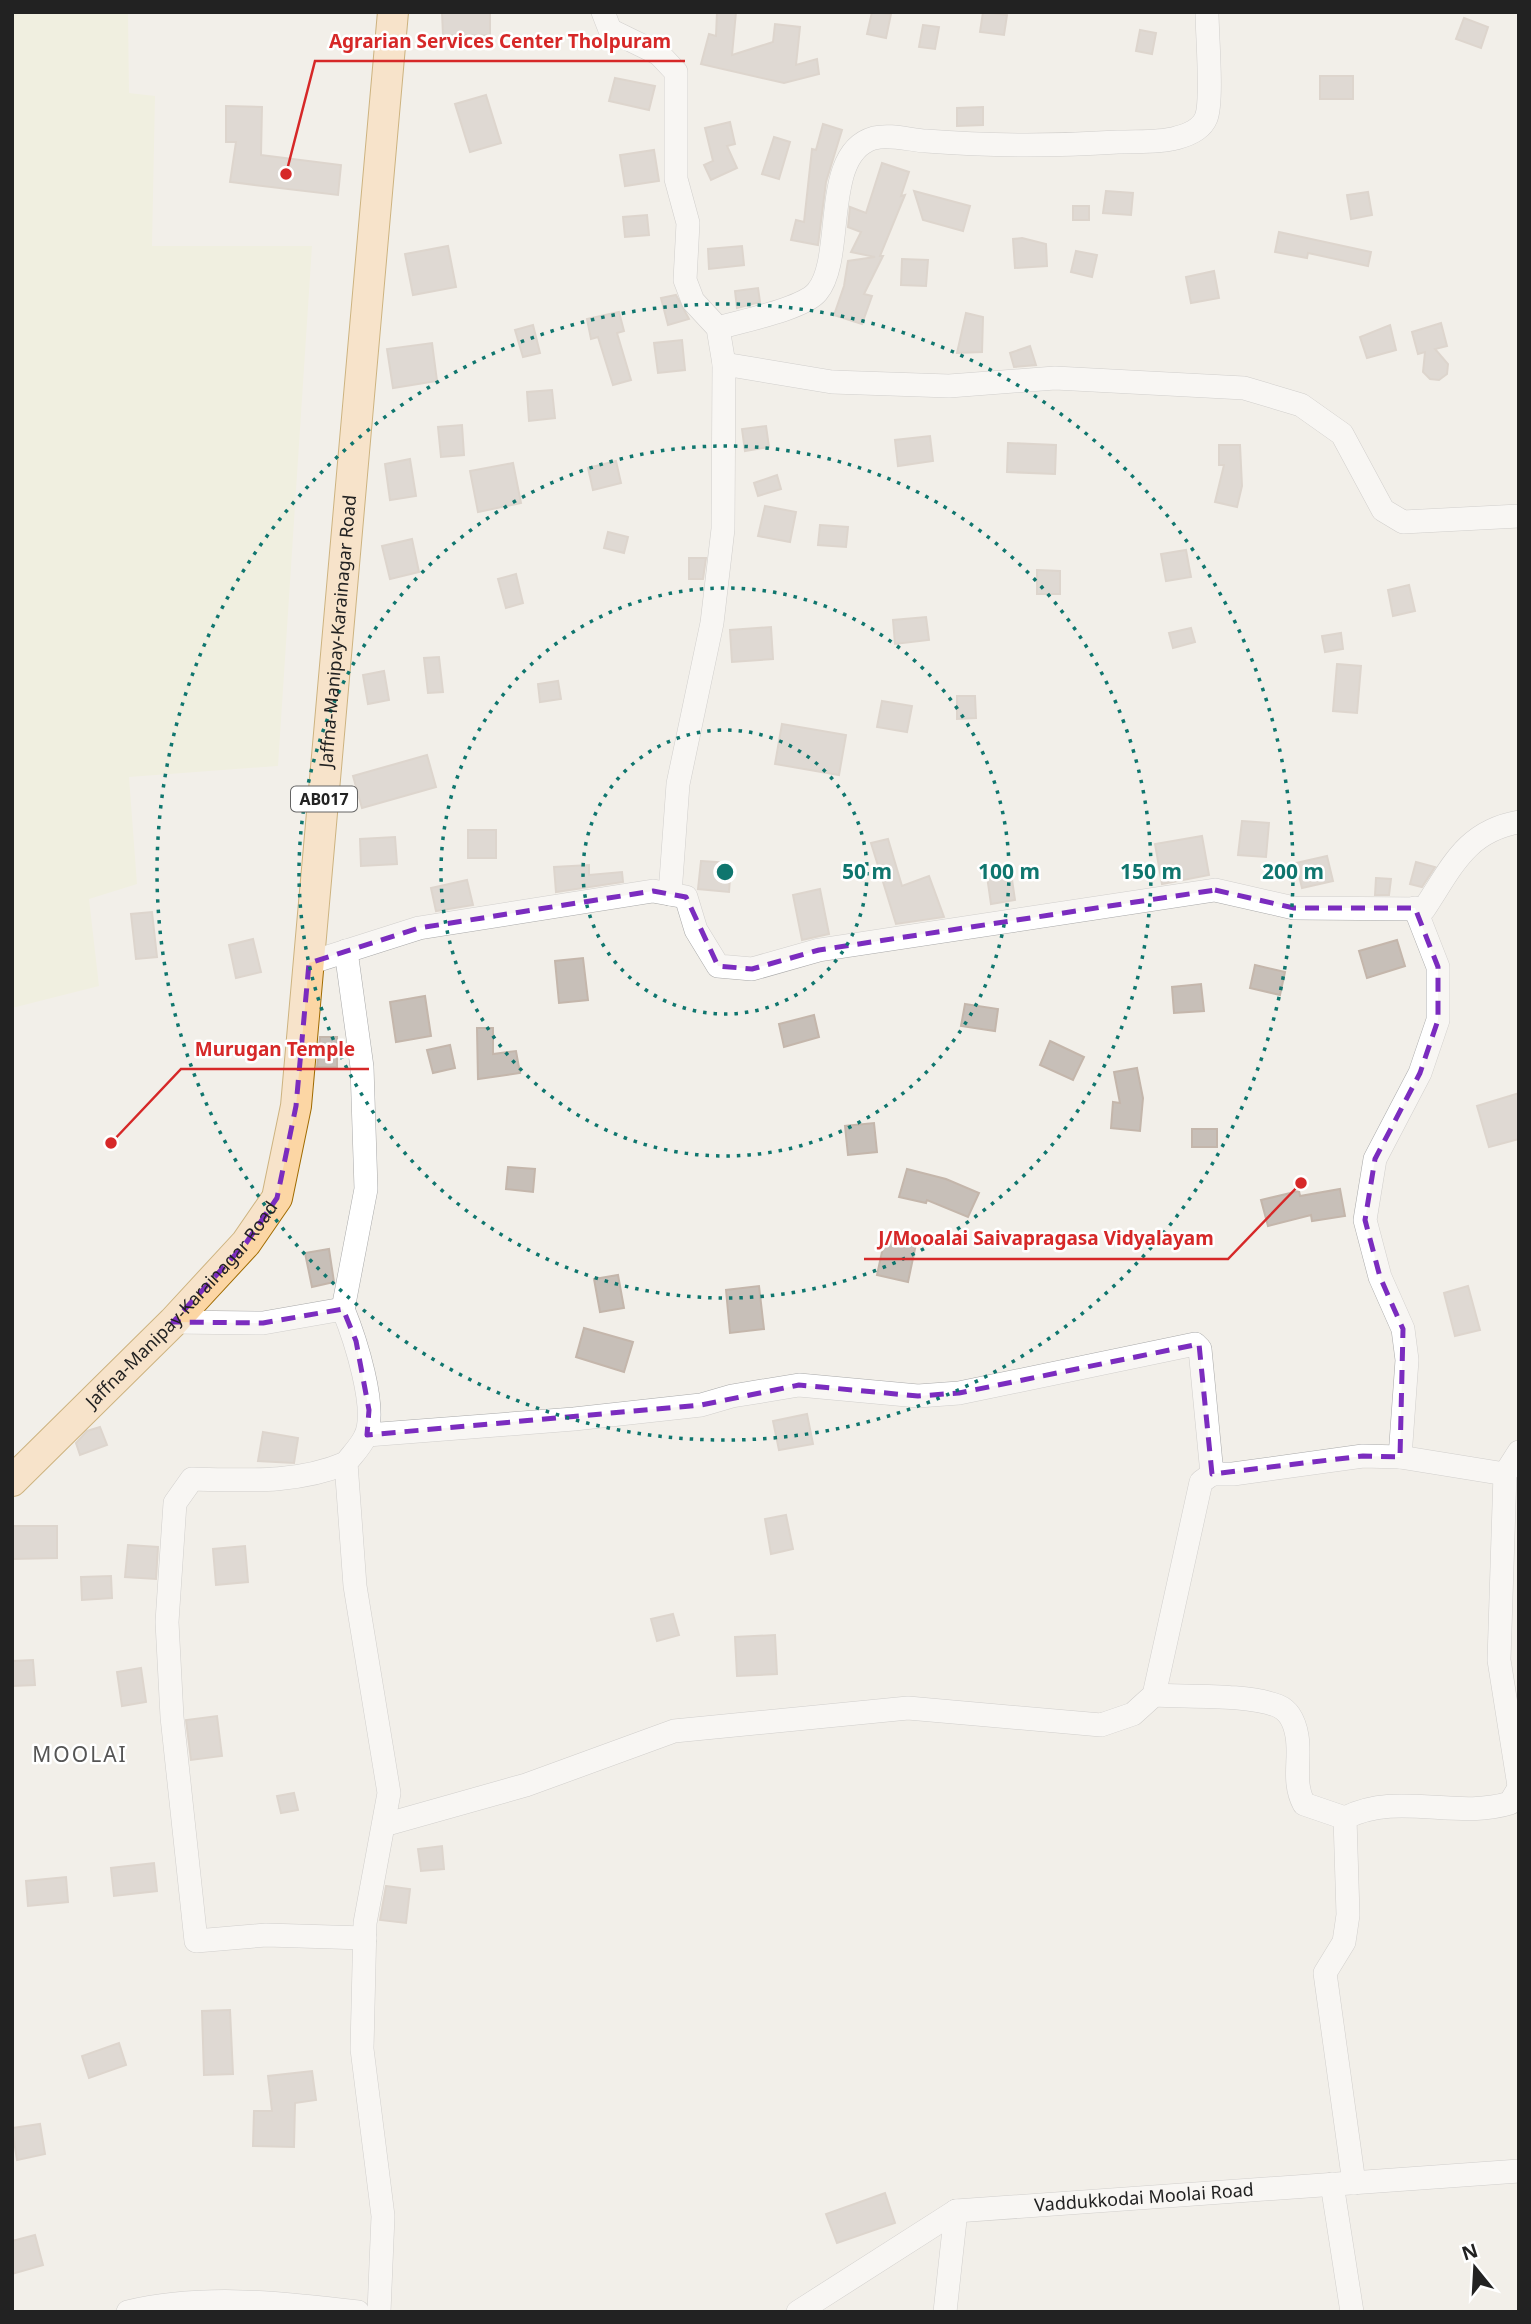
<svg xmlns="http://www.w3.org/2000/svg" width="1531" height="2324" font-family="'Noto Sans',sans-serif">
	<rect width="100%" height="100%" fill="#f2efe9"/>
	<!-- farmland -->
	<path fill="#eef0d5" d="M 12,12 L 128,12 L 129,93 L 155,96 L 152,246 L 312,246 L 278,766 L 129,777 L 137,884 L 89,899 L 99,986 L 12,1008 Z"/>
	<!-- building -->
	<g fill="#c7bfb8" stroke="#c4b6ab" stroke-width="2">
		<path d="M 442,12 L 490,12 L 490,35 L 443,35 Z"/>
		<path d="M 717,12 L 736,12 L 732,55 L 773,42 L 775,24 L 800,27 L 796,65 L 817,59 L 819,74 L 784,83 L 701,64 L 709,34 L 716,36 Z"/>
		<path d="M 872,12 L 891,14 L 886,38 L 867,34 Z"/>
		<path d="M 983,12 L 1007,15 L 1004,35 L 980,32 Z"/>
		<path d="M 1464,18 L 1488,27 L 1481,48 L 1456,39 Z"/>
		<path d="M 923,25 L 939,27 L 935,49 L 919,47 Z"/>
		<path d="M 1140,30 L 1156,33 L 1152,54 L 1136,51 Z"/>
		<rect x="1320" y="76" width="33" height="23"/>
		<path d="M 615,78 L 655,86 L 649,110 L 609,101 Z"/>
		<path d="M 486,95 L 501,143 L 470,152 L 455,104 Z"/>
		<path d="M 226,106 L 262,107 L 261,155 L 341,165 L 338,195 L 230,182 L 236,142 L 226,142 Z"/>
		<path d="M 983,107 L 983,125 L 957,126 L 957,108 Z"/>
		<path d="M 730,122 L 735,144 L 727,146 L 737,168 L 711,180 L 704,165 L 713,161 L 705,128 Z"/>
		<path d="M 823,124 L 842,130 L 826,182 L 818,245 L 791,240 L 796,220 L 804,222 L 812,149 L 816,150 Z"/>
		<path d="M 774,137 L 790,142 L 779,179 L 762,174 Z"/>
		<path d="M 654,150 L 659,181 L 625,186 L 620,155 Z"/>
		<path d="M 882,163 L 909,172 L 901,196 L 905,195 L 880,256 L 883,256 L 864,294 L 872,296 L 862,324 L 834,315 L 844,286 L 848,261 L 875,257 L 851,252 L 861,232 L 848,227 L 850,207 L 866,213 Z"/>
		<path d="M 914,191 L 970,206 L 963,231 L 923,220 Z"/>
		<path d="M 1106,191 L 1133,193 L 1131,215 L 1103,213 Z"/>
		<path d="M 1368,192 L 1372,215 L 1351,219 L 1347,195 Z"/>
		<rect x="1073" y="206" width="16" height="14"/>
		<path d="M 647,215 L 649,235 L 625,237 L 623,217 Z"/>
		<path d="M 1279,232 L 1371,252 L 1368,266 L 1308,253 L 1307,258 L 1275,252 Z"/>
		<path d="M 1022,238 L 1046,244 L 1047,266 L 1015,268 L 1013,239 Z"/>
		<path d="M 448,246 L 456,287 L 413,295 L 405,254 Z"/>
		<path d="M 742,246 L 744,265 L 709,269 L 708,249 Z"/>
		<path d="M 1076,251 L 1097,255 L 1092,277 L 1071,272 Z"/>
		<path d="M 902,259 L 928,260 L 926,286 L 901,285 Z"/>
		<path d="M 1214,271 L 1219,298 L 1191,303 L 1186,277 Z"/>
		<path d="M 758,288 L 760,302 L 737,308 L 735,291 Z"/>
		<path d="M 676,295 L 689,319 L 668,325 L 661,298 Z"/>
		<path d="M 619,312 L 624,331 L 617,333 L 631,380 L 613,385 L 598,337 L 591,339 L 587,319 Z"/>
		<path d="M 966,313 L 983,317 L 982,352 L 957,353 Z"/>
		<path d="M 1441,323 L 1447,346 L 1435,349 L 1448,364 L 1447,374 L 1439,380 L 1430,379 L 1423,372 L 1425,352 L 1418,354 L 1412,332 Z"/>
		<path d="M 533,325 L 540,353 L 523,357 L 515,330 Z"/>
		<path d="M 1390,325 L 1396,350 L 1367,358 L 1360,337 Z"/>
		<path d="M 682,340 L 685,370 L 658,373 L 654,343 Z"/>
		<path d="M 432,343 L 437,381 L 393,388 L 387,349 Z"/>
		<path d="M 1030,346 L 1036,365 L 1014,367 L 1010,353 Z"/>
		<path d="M 552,390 L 555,418 L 529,421 L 527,392 Z"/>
		<path d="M 462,425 L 464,455 L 441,457 L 438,427 Z"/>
		<path d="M 766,426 L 769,447 L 745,451 L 742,429 Z"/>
		<path d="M 930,436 L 933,461 L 898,466 L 895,440 Z"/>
		<path d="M 1008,443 L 1056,445 L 1055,474 L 1007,472 Z"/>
		<path d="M 1219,445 L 1240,445 L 1242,486 L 1237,507 L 1215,502 L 1224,465 L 1219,465 Z"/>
		<path d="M 410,459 L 416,496 L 390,500 L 385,464 Z"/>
		<path d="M 616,461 L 621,483 L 593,490 L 588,468 Z"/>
		<path d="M 513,463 L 521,503 L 478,512 L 470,471 Z"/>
		<path d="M 777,475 L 781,489 L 758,496 L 754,483 Z"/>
		<path d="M 765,506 L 796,512 L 790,542 L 758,536 Z"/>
		<path d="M 820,525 L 848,527 L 846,547 L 818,545 Z"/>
		<path d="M 608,532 L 628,537 L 624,553 L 604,548 Z"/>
		<path d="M 412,539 L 419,572 L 390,579 L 382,546 Z"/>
		<path d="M 1186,550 L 1191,577 L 1166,581 L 1161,554 Z"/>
		<path d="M 689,558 L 706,558 L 703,579 L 689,579 Z"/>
		<path d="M 1037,570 L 1060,571 L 1060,594 L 1037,594 Z"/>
		<path d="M 516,574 L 523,603 L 506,608 L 498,579 Z"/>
		<path d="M 1409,585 L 1415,611 L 1393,616 L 1388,590 Z"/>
		<path d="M 926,617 L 929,640 L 895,644 L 893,620 Z"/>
		<path d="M 771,627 L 773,659 L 732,662 L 730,630 Z"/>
		<path d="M 1191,628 L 1195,642 L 1173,648 L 1169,633 Z"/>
		<path d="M 1341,633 L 1343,649 L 1325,652 L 1322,636 Z"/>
		<path d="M 439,657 L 443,692 L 428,693 L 424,658 Z"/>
		<path d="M 1337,664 L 1361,666 L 1357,713 L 1333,711 Z"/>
		<path d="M 384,671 L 389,700 L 368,704 L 363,675 Z"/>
		<path d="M 558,681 L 561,699 L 540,702 L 538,684 Z"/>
		<path d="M 957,696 L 975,696 L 976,718 L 957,719 Z"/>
		<path d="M 882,701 L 912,706 L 907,732 L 877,727 Z"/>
		<path d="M 782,724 L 846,735 L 839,775 L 775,764 Z"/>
		<path d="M 427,755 L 436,787 L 362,808 L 353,776 Z"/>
		<path d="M 1242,821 L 1269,823 L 1266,857 L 1238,855 Z"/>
		<rect x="468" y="830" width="28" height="28"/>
		<path d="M 1202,836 L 1209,875 L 1162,884 L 1155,844 Z"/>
		<path d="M 395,837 L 397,864 L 361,866 L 360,839 Z"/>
		<path d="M 888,839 L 902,886 L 929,876 L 944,917 L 896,924 L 871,843 Z"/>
		<path d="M 1327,856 L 1333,881 L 1302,888 L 1296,863 Z"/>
		<path d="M 701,861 L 731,863 L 729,892 L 698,889 Z"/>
		<path d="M 1416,862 L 1435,867 L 1422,887 L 1410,884 Z"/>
		<path d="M 589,865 L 589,875 L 622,872 L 623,882 L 556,892 L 554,867 Z"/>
		<path d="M 1010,866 L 1015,900 L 991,904 L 986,869 Z"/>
		<path d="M 1376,878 L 1391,879 L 1389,895 L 1375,895 Z"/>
		<path d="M 467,880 L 473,905 L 436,911 L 431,888 Z"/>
		<path d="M 820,889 L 829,934 L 802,940 L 793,895 Z"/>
		<path d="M 152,912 L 157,957 L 136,959 L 131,914 Z"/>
		<path d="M 253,939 L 261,972 L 236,978 L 229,945 Z"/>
		<path d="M 1397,940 L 1405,966 L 1367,978 L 1359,951 Z"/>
		<path d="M 583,958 L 588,1000 L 559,1003 L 555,961 Z"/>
		<path d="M 1255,965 L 1285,972 L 1280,995 L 1250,988 Z"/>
		<path d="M 1201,984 L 1204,1011 L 1174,1013 L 1172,987 Z"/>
		<path d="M 425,996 L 431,1036 L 396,1042 L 390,1002 Z"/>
		<path d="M 965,1004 L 998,1009 L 995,1031 L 961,1026 Z"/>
		<path d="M 814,1015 L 819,1037 L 784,1047 L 779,1024 Z"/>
		<path d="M 477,1028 L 493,1028 L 493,1054 L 516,1051 L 520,1073 L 478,1079 Z"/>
		<path d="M 320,1037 L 337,1037 L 337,1067 L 317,1067 Z"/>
		<path d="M 1050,1041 L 1084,1057 L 1073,1080 L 1040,1065 Z"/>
		<path d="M 450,1045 L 455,1068 L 433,1073 L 427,1050 Z"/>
		<path d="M 1137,1068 L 1143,1098 L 1140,1131 L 1111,1128 L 1113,1102 L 1120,1103 L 1114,1072 Z"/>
		<path d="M 1519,1093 L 1519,1139 L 1489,1147 L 1477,1106 Z"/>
		<path d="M 874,1123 L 877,1152 L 848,1155 L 845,1126 Z"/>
		<rect x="1192" y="1129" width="25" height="18"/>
		<path d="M 508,1167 L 535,1169 L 533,1192 L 506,1189 Z"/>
		<path d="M 907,1169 L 946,1179 L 979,1193 L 968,1217 L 927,1200 L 926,1203 L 899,1197 Z"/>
		<path d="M 1340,1189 L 1345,1216 L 1312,1221 L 1311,1215 L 1268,1226 L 1261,1200 L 1299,1191 L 1300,1196 Z"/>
		<path d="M 885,1238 L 916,1244 L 908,1282 L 877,1275 Z"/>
		<path d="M 329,1249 L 334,1282 L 312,1287 L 305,1253 Z"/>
		<path d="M 618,1275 L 624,1308 L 600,1312 L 594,1279 Z"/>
		<path d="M 759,1286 L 764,1329 L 730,1333 L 726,1290 Z"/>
		<path d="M 1468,1286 L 1480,1330 L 1455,1336 L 1444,1293 Z"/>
		<path d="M 584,1328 L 633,1342 L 624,1372 L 576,1357 Z"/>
		<path d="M 807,1414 L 813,1444 L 779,1450 L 773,1421 Z"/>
		<path d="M 100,1427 L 107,1445 L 80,1455 L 76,1443 L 87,1431 Z"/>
		<path d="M 263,1432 L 298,1438 L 294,1463 L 258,1461 Z"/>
		<path d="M 786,1515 L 793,1549 L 771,1554 L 765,1519 Z"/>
		<path d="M 12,1526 L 57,1526 L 57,1558 L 12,1559 Z"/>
		<path d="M 128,1545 L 158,1547 L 156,1579 L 125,1577 Z"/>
		<path d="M 245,1546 L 248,1582 L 216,1585 L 213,1549 Z"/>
		<path d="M 111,1576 L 112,1598 L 82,1600 L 81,1577 Z"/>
		<path d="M 673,1614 L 679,1635 L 657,1641 L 651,1619 Z"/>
		<path d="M 775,1635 L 777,1674 L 737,1676 L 735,1637 Z"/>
		<path d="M 33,1660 L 35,1685 L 12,1686 L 12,1661 Z"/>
		<path d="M 141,1668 L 146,1702 L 122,1706 L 117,1672 Z"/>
		<path d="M 217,1716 L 222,1756 L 191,1760 L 186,1720 Z"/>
		<path d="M 294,1793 L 298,1810 L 281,1813 L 277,1796 Z"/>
		<path d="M 442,1846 L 444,1869 L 421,1871 L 418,1849 Z"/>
		<path d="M 154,1863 L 157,1891 L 114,1896 L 111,1868 Z"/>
		<path d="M 66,1877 L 68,1902 L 28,1906 L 26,1881 Z"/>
		<path d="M 386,1886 L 410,1889 L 406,1923 L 380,1920 Z"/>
		<path d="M 230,2010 L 233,2074 L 204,2075 L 202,2011 Z"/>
		<path d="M 119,2043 L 126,2065 L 89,2078 L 82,2056 Z"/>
		<path d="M 312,2071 L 316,2100 L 295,2103 L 294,2147 L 253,2146 L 254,2111 L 272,2111 L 268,2076 Z"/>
		<path d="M 40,2124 L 45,2154 L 17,2160 L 12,2128 Z"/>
		<path d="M 885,2193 L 895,2223 L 837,2243 L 826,2214 Z"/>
		<path d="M 35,2235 L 43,2265 L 12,2274 L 12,2241 Z"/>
	</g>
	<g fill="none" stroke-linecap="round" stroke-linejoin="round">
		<defs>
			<g id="minor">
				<path d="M 603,12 L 610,30 L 659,54 L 676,72 L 676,179 L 688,223 L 685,280 L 693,301 L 718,328 L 724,364 L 723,529 L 712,623 L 678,784 L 670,894"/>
				<path d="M 718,328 C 741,321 803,309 817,292 C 846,258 820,153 874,138 C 890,134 910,140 926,141 C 989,146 1055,146 1118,142 C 1137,141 1158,143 1176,138 C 1188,135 1201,130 1206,118 C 1213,102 1207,34 1207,12"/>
				<path d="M 724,364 L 832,382 L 949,386 L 1055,378 L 1244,388 L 1301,405 L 1342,434 L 1383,510 L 1403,522 L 1519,516"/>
				<path d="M 309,963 L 419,928 L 653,891 L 686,897 L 696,930 L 718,966 L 752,969 L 819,950 L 1215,890 L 1294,908 L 1424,909 C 1452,867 1466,831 1519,822"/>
				<path d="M 343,1309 L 366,1189 L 362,1067 L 346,951"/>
				<path d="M 173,1322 L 263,1323 L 343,1309 C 354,1336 379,1410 365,1437 C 361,1446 352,1455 346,1463 L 355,1586 L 389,1793 L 365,1923 L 362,2049 L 383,2216 L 379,2312"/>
				<path d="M 367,1435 L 574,1419 L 701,1405 L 732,1396 L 799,1385 L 918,1396 L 959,1393 L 1195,1344 L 1200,1349 L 1212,1474 L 1201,1482 L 1154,1695 L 1133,1714 L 1101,1725 L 908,1708 L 674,1731 L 526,1785 L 384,1825"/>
				<path d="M 1519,1452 L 1505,1474 L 1499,1660 L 1519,1786"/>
				<path d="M 1400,1457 L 1407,1360 L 1403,1329 L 1380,1277 L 1365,1220 L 1375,1159 L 1420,1073 L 1438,1020 L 1438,967 L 1415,908"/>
				<path d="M 346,1463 C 297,1484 244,1480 192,1479 L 175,1503 L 167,1622 L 172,1717 L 196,1941 L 266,1935 L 365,1938"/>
				<path d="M 1212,1474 L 1233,1474 L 1363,1456 L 1400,1457 L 1505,1474"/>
				<path d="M 1154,1695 C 1187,1697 1249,1694 1278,1706 C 1290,1711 1295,1724 1297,1736 C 1301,1760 1292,1781 1304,1804 L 1345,1818"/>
				<path d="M 1354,2183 L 1325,1973 L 1344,1942 L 1348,1915 L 1345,1818 C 1398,1791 1456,1820 1510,1803 L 1519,1788"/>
				<path d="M 1332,2184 L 1352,2312"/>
				<path d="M 128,2312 C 202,2294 283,2303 358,2312"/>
				<path id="s1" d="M 798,2312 L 956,2211 L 1519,2171"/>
				<path d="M 945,2312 L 956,2211"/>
			</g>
			<g id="major">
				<path id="s2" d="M 12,1481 L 173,1322 L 246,1243 L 277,1198 L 296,1106 L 393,12"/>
			</g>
		</defs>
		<!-- minor casing -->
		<use href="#minor" stroke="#a9a9a9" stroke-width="24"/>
		<!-- major casing -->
		<use href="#major" stroke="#a06b00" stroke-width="32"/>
		<!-- minor -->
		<use href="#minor" stroke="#fff" stroke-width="23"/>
		<!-- major -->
		<use href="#major" stroke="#fcd6a4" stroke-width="30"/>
	</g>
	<!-- marked area -->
	<path d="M0 0H1531V2324H0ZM 1215,890 L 1294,908 L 1415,908 L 1438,967 L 1438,1020 L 1420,1073 L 1375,1159 L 1365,1220 L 1380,1277 L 1403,1329 L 1400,1457 L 1363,1456 L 1212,1474 L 1199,1344 L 959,1393 L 918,1396 L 799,1385 L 701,1405 L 367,1435 L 369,1410 L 356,1341 L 343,1309 L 263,1323 L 173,1322 L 246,1243 L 277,1198 L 296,1106 L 309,963 L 419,928 L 653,891 L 686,897 L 718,966 L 752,969 L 819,950 Z" fill="#f2efe9" fill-opacity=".55" fill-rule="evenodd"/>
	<path fill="none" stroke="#7b2cbf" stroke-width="5" stroke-dasharray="14 9" stroke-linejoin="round" d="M 1215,890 L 1294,908 L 1415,908 L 1438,967 L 1438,1020 L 1420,1073 L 1375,1159 L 1365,1220 L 1380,1277 L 1403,1329 L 1400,1457 L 1363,1456 L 1212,1474 L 1199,1344 L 959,1393 L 918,1396 L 799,1385 L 701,1405 L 367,1435 L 369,1410 L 356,1341 L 343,1309 L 263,1323 L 173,1322 L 246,1243 L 277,1198 L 296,1106 L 309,963 L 419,928 L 653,891 L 686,897 L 718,966 L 752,969 L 819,950 Z"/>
	<!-- distance rings -->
	<g fill="none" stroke="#0f766e" stroke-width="3.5" stroke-dasharray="3.5 7">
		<circle cx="725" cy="872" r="142"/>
		<circle cx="725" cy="872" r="284"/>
		<circle cx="725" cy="872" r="426"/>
		<circle cx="725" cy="872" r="568"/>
	</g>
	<g text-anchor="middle" stroke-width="5" stroke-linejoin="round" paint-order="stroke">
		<!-- shield labels -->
		<rect fill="#fff" stroke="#646464" stroke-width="2" x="291" y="786.5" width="66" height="25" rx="5"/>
		<g font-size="16" font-weight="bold" fill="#222">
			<text x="324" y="805">AB017</text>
		</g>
		<!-- street labels -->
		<g font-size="18" fill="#222" stroke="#fff">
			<text dy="6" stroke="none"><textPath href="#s2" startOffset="959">Jaffna-Manipay-Karainagar Road</textPath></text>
			<text dy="6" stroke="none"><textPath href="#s2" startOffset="245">Jaffna-Manipay-Karainagar Road</textPath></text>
			<text dy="6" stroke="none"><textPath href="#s1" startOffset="376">Vaddukkodai Moolai Road</textPath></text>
		</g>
		<!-- quarter labels -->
		<g font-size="21" letter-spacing="2" fill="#555" stroke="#fff">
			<text x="80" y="1762">MOOLAI</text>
		</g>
	</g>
	<circle cx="725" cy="872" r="10" fill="#0f766e" stroke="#fff" stroke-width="3.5"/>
	<g font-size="21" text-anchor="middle" font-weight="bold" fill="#0f766e" stroke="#fff" stroke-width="5" stroke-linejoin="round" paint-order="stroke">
		<text x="867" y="879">50 m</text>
		<text x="1009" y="879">100 m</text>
		<text x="1151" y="879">150 m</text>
		<text x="1293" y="879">200 m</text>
	</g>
	<!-- callouts -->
	<path fill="none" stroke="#d62828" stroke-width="2.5" d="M286 174L315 61H685M111 1143L181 1069H369M1301 1183L1228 1259H864"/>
	<g fill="#d62828" stroke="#fff" stroke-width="2.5">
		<circle cx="286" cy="174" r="7"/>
		<circle cx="111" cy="1143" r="7"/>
		<circle cx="1301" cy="1183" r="7"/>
	</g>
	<g font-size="19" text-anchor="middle" font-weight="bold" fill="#d62828" stroke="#fff" stroke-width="5" stroke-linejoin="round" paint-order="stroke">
		<text x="500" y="48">Agrarian Services Center Tholpuram</text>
		<text x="275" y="1056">Murugan Temple</text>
		<text x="1046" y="1245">J/Mooalai Saivapragasa Vidyalayam</text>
	</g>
	<!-- border -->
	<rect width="1531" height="2324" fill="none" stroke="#222222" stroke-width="28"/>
	<!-- north arrow -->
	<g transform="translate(1475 2268) rotate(342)" stroke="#ffffff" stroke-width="5" paint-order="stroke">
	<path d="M0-5L12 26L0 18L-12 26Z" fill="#222222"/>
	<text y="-10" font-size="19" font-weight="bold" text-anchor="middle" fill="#222222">N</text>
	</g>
</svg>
